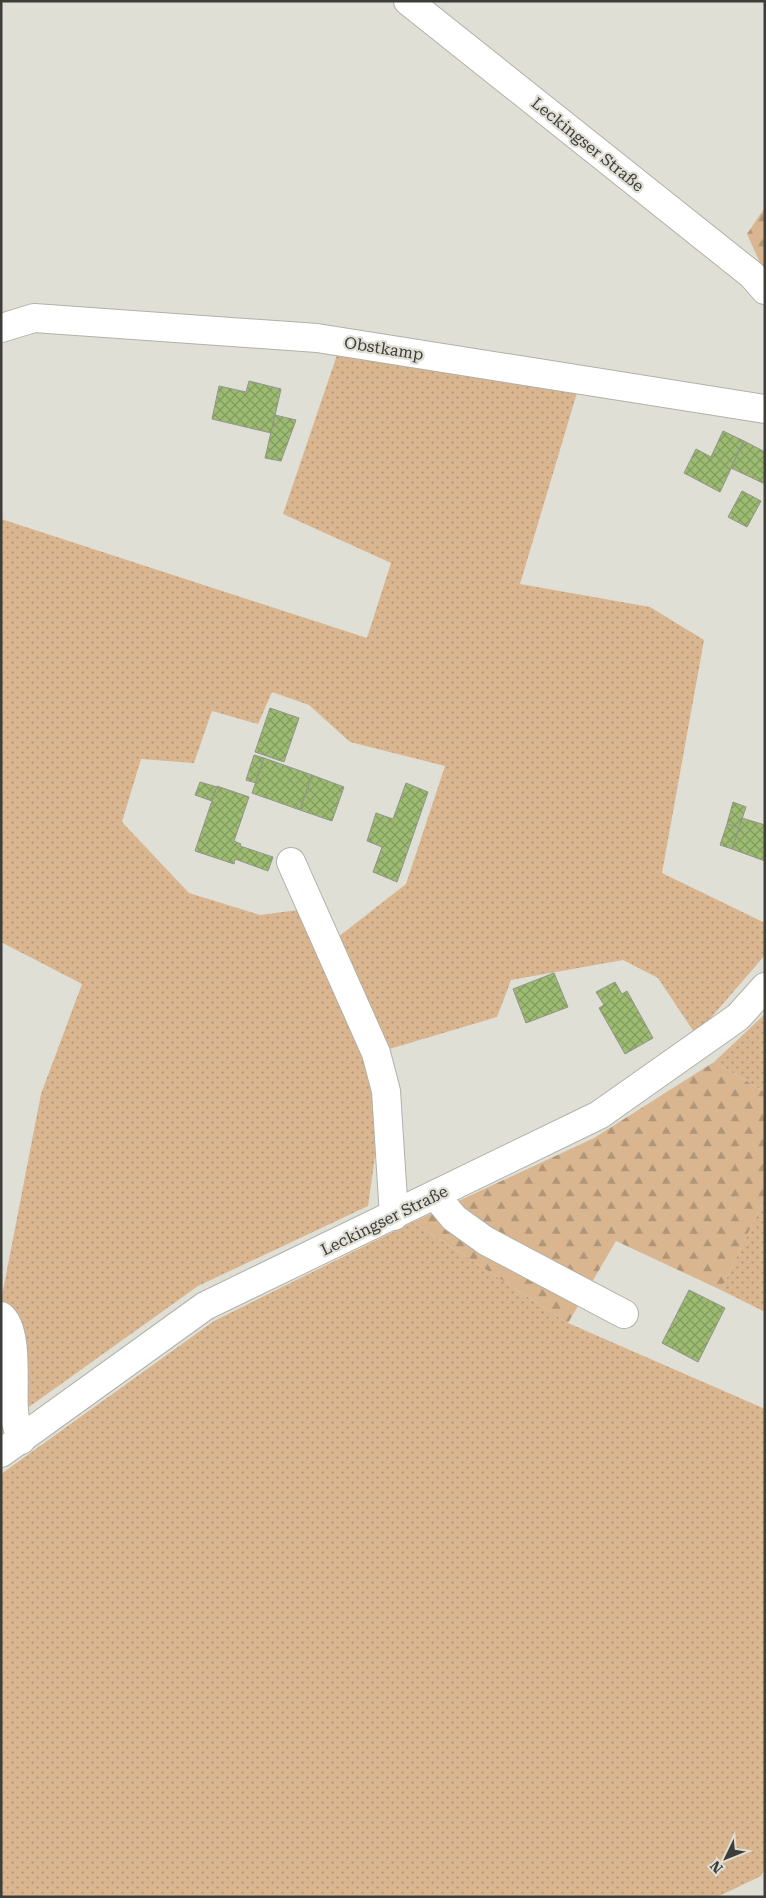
<svg xmlns="http://www.w3.org/2000/svg" width="766" height="1898" font-family="'Roboto Serif',serif">
	<defs>
		<pattern id="green-dots" width="8" height="8" patternUnits="userSpaceOnUse" patternTransform="scale(1.25)"><rect width="8" height="8" fill="#d9b690"/><path d="M2 2h.1M6 6h.1" fill="none" stroke="#b19577" stroke-width="1.8" stroke-linecap="round"/></pattern>
		<pattern id="forest-firs" width="22" height="20" patternUnits="userSpaceOnUse" patternTransform="scale(1.25)"><rect width="22" height="20" fill="#d9b690"/><path d="M5 1l3.5 6h-7zM16 11l3.5 6h-7z" fill="#b19577"/></pattern>
		<pattern id="building-cross-hatch" width="8" height="8" patternUnits="userSpaceOnUse" patternTransform="scale(1.25)"><rect width="8" height="8" fill="#9dbc72"/><path d="M0 0l8 8M0 8l8-8" fill="none" stroke="#819a5f"/></pattern>
	</defs>
	<rect width="100%" height="100%" fill="#dfdfd6"/>
	<!-- green -->
	<g fill="url(#green-dots)">
		<path d="M 340,346 L 579,386 L 520,584 L 650,607 L 704,640 L 662,873 L 765,923 L 765,955 L 696,1035 L 658,978 L 623,960 L 511,980 L 497,1017 L 386,1050 L 333,941 L 406,884 L 445,766 L 350,742 L 309,705 L 272,692 L 258,724 L 212,711 L 194,763 L 141,759 L 122,822 L 189,893 L 260,915 L 298,910 L 361,1036 L 382,1107 L 368,1206 L 198,1286 L 1,1427 L 1,1301 L 41,1094 L 82,984 L 1,942 L 1,519 L 367,638 L 391,563 L 283,514 Z"/>
		<path d="M 765,1014 L 765,1092 L 714,1062 Z"/>
		<path d="M 765,1197 L 765,1312 L 721,1290 Z"/>
		<path d="M 413,1222 L 568,1323 L 765,1409 L 765,1868 L 761,1876 L 717,1897 L 1,1897 L 1,1474 L 214,1321 Z"/>
	</g>
	<!-- forest -->
	<g fill="url(#forest-firs)">
		<path d="M 765,207 L 765,274 L 747,234 Z"/>
		<path d="M 714,1062 L 765,1092 L 765,1197 L 721,1290 L 616,1241 L 568,1323 L 413,1222 L 594,1138 Z"/>
	</g>
	<!-- building -->
	<g fill="url(#building-cross-hatch)" stroke="#91958c">
		<path d="M 249,381 L 281,389 L 271,433 L 212,419 L 219,386 L 246,392 Z"/>
		<path d="M 275,415 L 296,420 L 281,461 L 265,458 Z"/>
		<path d="M 723,431 L 744,441 L 720,492 L 684,473 L 696,449 L 711,457 Z"/>
		<path d="M 744,441 L 765,452 L 765,484 L 731,468 Z"/>
		<path d="M 742,491 L 761,501 L 747,527 L 728,517 Z"/>
		<path d="M 270,708 L 299,718 L 284,762 L 255,752 Z"/>
		<path d="M 254,755 L 264,758 L 256,783 L 246,780 Z"/>
		<path d="M 264,758 L 312,775 L 300,810 L 252,793 Z"/>
		<path d="M 312,775 L 344,787 L 332,821 L 300,810 Z"/>
		<path d="M 200,782 L 217,787 L 212,801 L 195,795 Z"/>
		<path d="M 406,783 L 428,792 L 397,882 L 373,872 L 382,847 L 367,841 L 376,813 L 393,819 Z"/>
		<path d="M 217,786 L 249,797 L 234,841 L 241,844 L 240,846 L 273,857 L 268,871 L 235,859 L 234,864 L 195,851 Z"/>
		<path d="M 733,802 L 746,807 L 739,828 L 727,824 Z"/>
		<path d="M 742,818 L 765,825 L 765,861 L 732,849 Z"/>
		<path d="M 727,824 L 739,828 L 732,849 L 720,845 Z"/>
		<path d="M 554,973 L 568,1007 L 526,1023 L 513,989 Z"/>
		<path d="M 615,982 L 622,994 L 627,991 L 653,1038 L 625,1054 L 599,1008 L 604,1005 L 596,992 Z"/>
		<path d="M 689,1290 L 725,1308 L 698,1362 L 662,1343 Z"/>
	</g>
	<g fill="none" stroke-linecap="round" stroke-linejoin="round">
		<defs>
			<g id="minor">
				<path d="M 408,1 L 752,275 L 765,290"/>
				<path d="M 1,328 L 34,318 L 317,338 L 765,409"/>
				<path d="M 291,862 L 376,1053 L 386,1091 L 394,1216"/>
				<path d="M 435,1195 L 454,1218 L 486,1241 L 624,1314"/>
				<path d="M 1,1316 C 19,1330 12,1388 14,1410 C 14,1420 19,1430 21,1440"/>
				<path d="M 1,1453 L 205,1306 L 599,1115 L 738,1017 L 765,987"/>
			</g>
		</defs>
		<!-- minor casing -->
		<use href="#minor" stroke="#b1b1a8" stroke-width="30"/>
		<!-- minor -->
		<use href="#minor" stroke="#fff" stroke-width="28"/>
	</g>
	<g text-anchor="middle" stroke-width="4.5" stroke-linejoin="round" paint-order="stroke">
		<!-- street labels -->
		<g font-size="16" fill="#3d3d39" stroke="#dfdfd6">
			<text transform="translate(588 144) rotate(39)" y="6">Leckingser Straße</text>
			<text transform="translate(384 348) rotate(9)" y="6">Obstkamp</text>
			<text transform="translate(384 1220) rotate(-26)" y="6">Leckingser Straße</text>
		</g>
	</g>
	<!-- border -->
	<rect width="766" height="1898" fill="none" stroke="#3d3d39" stroke-width="5"/>
	<!-- north arrow -->
	<g transform="translate(726 1858) rotate(227)" stroke="#dfdfd6" stroke-width="4" paint-order="stroke">
	<path d="M0-4L9 19L0 12L-9 19Z" fill="#3d3d39"/>
	<text y="-8" font-size="14" font-weight="bold" text-anchor="middle" fill="#3d3d39">N</text>
	</g>
</svg>
